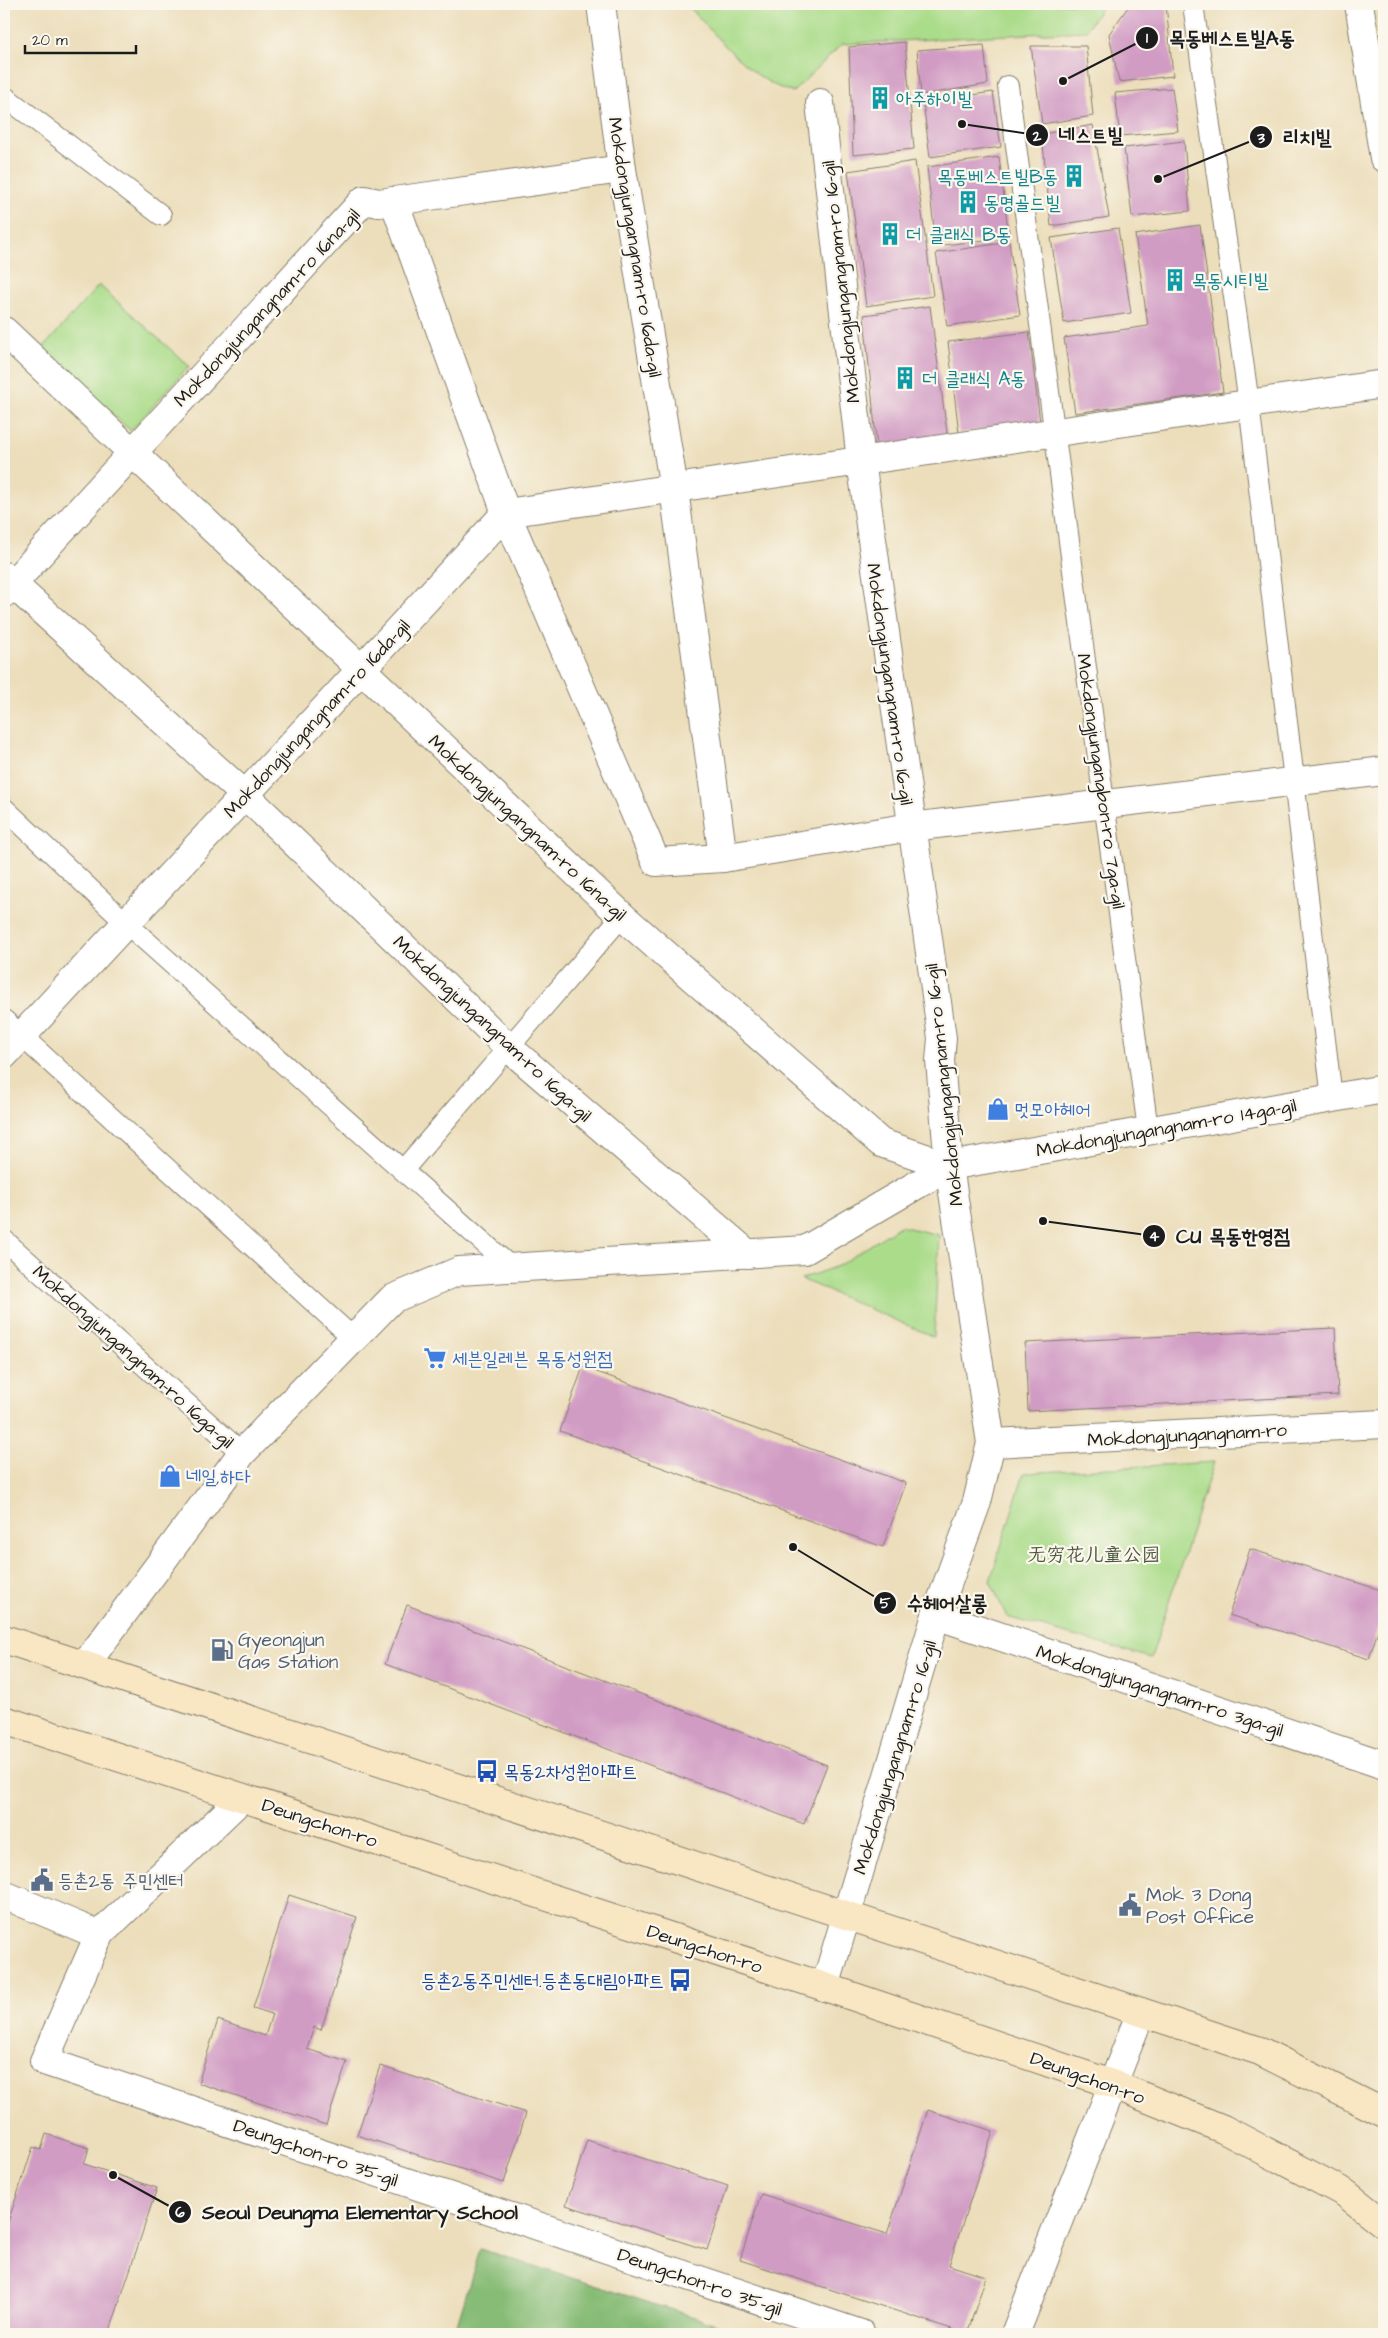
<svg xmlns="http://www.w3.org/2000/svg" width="1388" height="2338" font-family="'Architects Daughter','LXGW WenKai TC','Poor Story',sans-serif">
	<rect width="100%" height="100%" fill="#fbf7ec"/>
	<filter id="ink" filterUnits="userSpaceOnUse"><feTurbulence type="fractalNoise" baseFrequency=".02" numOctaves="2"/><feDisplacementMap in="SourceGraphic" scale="10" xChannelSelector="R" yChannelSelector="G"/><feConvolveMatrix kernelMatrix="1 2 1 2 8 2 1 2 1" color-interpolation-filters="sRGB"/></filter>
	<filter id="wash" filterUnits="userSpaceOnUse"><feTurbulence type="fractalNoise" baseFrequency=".0096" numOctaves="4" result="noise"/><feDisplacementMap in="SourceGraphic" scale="20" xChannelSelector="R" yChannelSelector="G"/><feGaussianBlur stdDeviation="1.12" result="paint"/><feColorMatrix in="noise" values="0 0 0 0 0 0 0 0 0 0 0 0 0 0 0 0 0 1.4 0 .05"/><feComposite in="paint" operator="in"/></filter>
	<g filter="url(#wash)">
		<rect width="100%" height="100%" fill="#ecdebb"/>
		<!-- green -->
		<g fill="#aadc8a" stroke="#637c53">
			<path d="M 686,4 L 1104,4 L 1085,31 L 842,44 L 793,92 C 752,83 715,33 686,4 Z"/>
			<path d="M 99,285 L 189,366 L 131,431 L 41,350 Z"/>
			<path d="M 900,1226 L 939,1235 L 934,1337 L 801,1279 L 838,1266 Z"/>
			<path d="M 1214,1462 L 1151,1658 L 1007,1617 L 990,1581 L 1024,1473 Z"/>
		</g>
		<!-- forest -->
		<path fill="#87bc76" stroke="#526c49" d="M 480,2249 L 748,2334 L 454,2334 Z"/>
		<g id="blocks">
			<!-- building -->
			<g fill="#d19cc4">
				<path d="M 1130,4 L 1166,4 L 1173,76 L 1119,82 L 1109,34 Z"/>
				<path d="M 905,42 L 914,149 L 853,155 L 849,47 Z"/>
				<path d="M 984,45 L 988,84 L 921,95 L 917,50 Z"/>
				<path d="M 1031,46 L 1086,46 L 1093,116 L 1042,124 Z"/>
				<path d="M 1172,88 L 1178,131 L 1120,136 L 1115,93 Z"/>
				<path d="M 993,92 L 1001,147 L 930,157 L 923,102 Z"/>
				<path d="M 1093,125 L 1109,217 L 1051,226 L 1042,134 Z"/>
				<path d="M 1184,141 L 1190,211 L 1132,217 L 1124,148 Z"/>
				<path d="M 999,157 L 1009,237 L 936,246 L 927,167 Z"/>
				<path d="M 915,161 L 933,296 L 866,306 L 848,171 Z"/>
				<path d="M 1200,225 L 1223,392 L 1075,413 L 1064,338 L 1148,326 L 1135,235 Z"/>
				<path d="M 1118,228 L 1131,313 L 1064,323 L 1051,238 Z"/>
				<path d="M 1009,242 L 1020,315 L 947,326 L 936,253 Z"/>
				<path d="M 930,306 L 948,440 L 877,449 L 864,315 Z"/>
				<path d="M 1029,332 L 1040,422 L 959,433 L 948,342 Z"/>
				<path d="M 1335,1328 L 1338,1395 L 1028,1411 L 1025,1343 Z"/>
				<path d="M 583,1367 L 906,1483 L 883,1547 L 560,1431 Z"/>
				<path d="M 1250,1549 L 1384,1591 L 1384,1611 L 1369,1659 L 1229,1615 Z"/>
				<path d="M 407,1605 L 827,1765 L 804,1824 L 385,1664 Z"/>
				<path d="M 289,1895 L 357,1917 L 321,2030 L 314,2027 L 307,2049 L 347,2062 L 326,2125 L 198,2083 L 218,2020 L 265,2036 L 272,2014 L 253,2008 Z"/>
				<path d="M 380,2066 L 526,2113 L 504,2183 L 357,2135 Z"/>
				<path d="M 928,2110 L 993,2131 L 949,2265 L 986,2277 L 967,2334 L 740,2260 L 761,2194 L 887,2234 Z"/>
				<path d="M 46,2134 L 89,2148 L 84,2164 L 157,2188 L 109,2334 L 4,2334 L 4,2234 L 33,2147 L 41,2150 Z"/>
				<path d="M 587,2140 L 728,2186 L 707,2250 L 566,2205 Z"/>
			</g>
		</g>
	</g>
	<g filter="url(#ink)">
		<use href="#blocks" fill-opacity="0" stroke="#847d6c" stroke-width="1"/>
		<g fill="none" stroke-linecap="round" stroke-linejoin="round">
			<defs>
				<g id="lane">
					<path d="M 1193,4 L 1249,404 L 1332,1098"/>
					<path d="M 1008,86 L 1148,1130"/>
					<path d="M 4,96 L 161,215"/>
					<path d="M 4,808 L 126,923 L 512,1268"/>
					<path d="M 4,1020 L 353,1338"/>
					<path d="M 404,1169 L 622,916"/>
					<path d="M 4,1240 L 242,1453"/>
				</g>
				<g id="street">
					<path d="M 601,4 L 622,169 L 674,489 L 723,858 L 911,827 L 1384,771"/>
					<path d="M 1359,4 L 1384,158"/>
					<path d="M 820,103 L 861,461 L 942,1038 L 940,1061 L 949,1166 L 991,1443 L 977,1502 L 936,1615 L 825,1987"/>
					<path d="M 394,201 L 506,513 L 656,862 L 723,858"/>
					<path d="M 4,331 L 622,916 L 881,1143 L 949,1166"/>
					<path d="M 4,576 L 245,795 L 508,1047 L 748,1254"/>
					<path d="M 4,593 L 364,200 L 379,203 L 394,201 L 622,169"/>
					<path d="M 4,1055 L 506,513 L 1384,384"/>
					<path d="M 991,1443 L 1384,1424"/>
					<path d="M 936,1615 L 1384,1765"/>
					<path d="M 85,1665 L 242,1453 L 392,1299 L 459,1271 L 805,1250 L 949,1166 L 1384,1089"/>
					<path d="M 4,1895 L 99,1935 L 44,2061 L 861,2334"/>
					<path d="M 99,1935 L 242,1798"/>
					<path d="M 1015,2334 L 1141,2012"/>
				</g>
				<g id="secondary">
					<path d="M 4,1639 L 1260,2051 L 1384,2113"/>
					<path d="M 4,1720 L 825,1987 L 1112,2084 L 1223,2129 L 1345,2193 L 1384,2224"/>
				</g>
			</defs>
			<!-- lane casing -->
			<use href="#lane" stroke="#847d6c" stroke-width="22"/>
			<!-- street casing -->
			<use href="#street" stroke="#847d6c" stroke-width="30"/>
			<!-- secondary casing -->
			<use href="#secondary" stroke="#847d6c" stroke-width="30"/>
			<!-- lane -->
			<use href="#lane" stroke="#fff" stroke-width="20"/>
			<!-- street -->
			<use href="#street" stroke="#fff" stroke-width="28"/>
			<!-- secondary -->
			<use href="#secondary" stroke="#f9e7c3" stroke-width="28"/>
		</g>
	</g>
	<!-- icons -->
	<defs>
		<symbol id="building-bare" viewBox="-9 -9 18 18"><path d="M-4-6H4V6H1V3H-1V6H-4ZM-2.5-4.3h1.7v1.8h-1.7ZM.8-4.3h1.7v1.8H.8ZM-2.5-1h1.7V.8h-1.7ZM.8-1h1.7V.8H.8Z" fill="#0f9aa8" stroke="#fbf7ec" stroke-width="2.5" paint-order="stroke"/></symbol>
		<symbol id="shop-bare" viewBox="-9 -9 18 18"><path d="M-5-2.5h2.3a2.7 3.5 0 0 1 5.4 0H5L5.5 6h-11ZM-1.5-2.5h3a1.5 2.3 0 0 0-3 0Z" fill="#3f7fe0" stroke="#fbf7ec" stroke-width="2.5" paint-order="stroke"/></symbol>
		<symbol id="supermarket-bare" viewBox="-9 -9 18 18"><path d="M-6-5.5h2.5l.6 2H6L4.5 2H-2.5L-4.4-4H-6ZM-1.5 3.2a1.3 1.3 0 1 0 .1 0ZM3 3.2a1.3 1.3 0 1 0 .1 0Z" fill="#3f7fe0" stroke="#fbf7ec" stroke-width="2.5" paint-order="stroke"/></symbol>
		<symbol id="fuel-bare" viewBox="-9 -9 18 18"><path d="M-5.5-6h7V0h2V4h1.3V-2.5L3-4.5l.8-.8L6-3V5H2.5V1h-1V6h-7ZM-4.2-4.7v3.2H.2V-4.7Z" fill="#5c6f8a" stroke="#fbf7ec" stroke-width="2.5" paint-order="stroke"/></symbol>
		<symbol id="bus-bare" viewBox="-9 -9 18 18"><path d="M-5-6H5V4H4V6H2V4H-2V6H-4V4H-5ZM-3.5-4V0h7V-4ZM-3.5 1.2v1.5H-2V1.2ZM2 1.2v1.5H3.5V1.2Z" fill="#1a4fb4" stroke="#fbf7ec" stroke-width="2.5" paint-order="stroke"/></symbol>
		<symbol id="civic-bare" viewBox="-9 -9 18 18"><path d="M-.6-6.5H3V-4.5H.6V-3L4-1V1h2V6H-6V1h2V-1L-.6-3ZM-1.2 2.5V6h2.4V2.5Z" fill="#5c6f8a" stroke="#fbf7ec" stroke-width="2.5" paint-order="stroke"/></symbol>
	</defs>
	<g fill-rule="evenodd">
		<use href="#building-bare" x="864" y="82" width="32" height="32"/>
		<use href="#building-bare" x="1058" y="160" width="32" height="32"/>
		<use href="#building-bare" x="952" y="186" width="32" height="32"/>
		<use href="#building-bare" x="874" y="218" width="32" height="32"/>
		<use href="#building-bare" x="1159" y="264" width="32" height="32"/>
		<use href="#building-bare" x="889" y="362" width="32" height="32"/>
		<use href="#shop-bare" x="982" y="1093" width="32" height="32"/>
		<use href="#supermarket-bare" x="419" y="1342" width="32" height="32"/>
		<use href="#shop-bare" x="154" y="1460" width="32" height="32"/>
		<use href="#fuel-bare" x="206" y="1634" width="32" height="32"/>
		<use href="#bus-bare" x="471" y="1755" width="32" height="32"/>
		<use href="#civic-bare" x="26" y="1864" width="32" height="32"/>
		<use href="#civic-bare" x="1114" y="1889" width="32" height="32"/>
		<use href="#bus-bare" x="664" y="1964" width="32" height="32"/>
	</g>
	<g text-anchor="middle" stroke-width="4.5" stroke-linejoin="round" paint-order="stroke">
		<!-- culture labels -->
		<g font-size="19" fill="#0d838f" stroke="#fbf7ec" text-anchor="start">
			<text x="896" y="105">아주하이빌</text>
			<text x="1058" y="183" text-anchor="end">목동베스트빌B동</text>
			<text x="984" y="209">동명골드빌</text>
			<text x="906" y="241">더 클래식 B동</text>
			<text x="1192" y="287">목동시티빌</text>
			<text x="922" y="385">더 클래식 A동</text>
		</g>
		<!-- street labels -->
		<g font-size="19" fill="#1c1c1c" stroke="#fbf7ec">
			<text transform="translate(636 247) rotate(81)" y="7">Mokdongjungangnam-ro 16da-gil</text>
			<text transform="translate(840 282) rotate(-96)" y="7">Mokdongjungangnam-ro 16-gil</text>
			<text transform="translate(266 307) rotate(-47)" y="7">Mokdongjungangnam-ro 16na-gil</text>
			<text transform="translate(891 684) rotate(82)" y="7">Mokdongjungangnam-ro 16-gil</text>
			<text transform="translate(316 718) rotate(-47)" y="7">Mokdongjungangnam-ro 16da-gil</text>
			<text transform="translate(1102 781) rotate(82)" y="7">Mokdongjungangbon-ro 7ga-gil</text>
			<text transform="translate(528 827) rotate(43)" y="7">Mokdongjungangnam-ro 16na-gil</text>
			<text transform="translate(493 1028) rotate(43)" y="7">Mokdongjungangnam-ro 16ga-gil</text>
			<text transform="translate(943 1085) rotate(-96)" y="7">Mokdongjungangnam-ro 16-gil</text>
			<text transform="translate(1166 1127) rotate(-10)" y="7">Mokdongjungangnam-ro 14ga-gil</text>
			<text transform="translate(134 1356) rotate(42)" y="7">Mokdongjungangnam-ro 16ga-gil</text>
			<text transform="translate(1187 1434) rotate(-3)" y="7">Mokdongjungangnam-ro</text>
			<text transform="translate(1160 1690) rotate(18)" y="7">Mokdongjungangnam-ro 3ga-gil</text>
			<text transform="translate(894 1757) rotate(-73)" y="7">Mokdongjungangnam-ro 16-gil</text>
			<text transform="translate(320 1822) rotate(18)" y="7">Deungchon-ro</text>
			<text transform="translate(705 1948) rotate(18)" y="7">Deungchon-ro</text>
			<text transform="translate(1088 2077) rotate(20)" y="7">Deungchon-ro</text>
			<text transform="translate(316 2152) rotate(19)" y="7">Deungchon-ro 35-gil</text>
			<text transform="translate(700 2281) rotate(19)" y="7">Deungchon-ro 35-gil</text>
		</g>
		<!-- shop labels -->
		<g font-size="19" fill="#366cbe" stroke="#fbf7ec" text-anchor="start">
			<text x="1014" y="1116">멋모아헤어</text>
			<text x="452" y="1365">세븐일레븐 목동성원점</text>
			<text x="186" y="1483">네일,하다</text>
		</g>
		<!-- park labels -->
		<g font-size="19" fill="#47563d" stroke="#fbf7ec">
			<text x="1094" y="1561">无穷花儿童公园</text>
		</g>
		<!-- service labels -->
		<g font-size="19" fill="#4e5e75" stroke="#fbf7ec" text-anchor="start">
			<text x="238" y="1646">Gyeongjun<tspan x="238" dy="22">Gas Station</tspan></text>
			<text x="58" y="1887">등촌2동 주민센터</text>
			<text x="1146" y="1901">Mok 3 Dong<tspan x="1146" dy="22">Post Office</tspan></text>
		</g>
		<!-- transit labels -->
		<g font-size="19" fill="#164399" stroke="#fbf7ec" text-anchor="start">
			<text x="504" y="1778">목동2차성원아파트</text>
			<text x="664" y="1987" text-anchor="end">등촌2동주민센터.등촌동대림아파트</text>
		</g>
	</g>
	<!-- callouts -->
	<path fill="none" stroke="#1c1c1c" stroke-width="2" d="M1063 81L1147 38M962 124L1037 135M1158 179L1261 137M1043 1221L1154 1236M793 1547L885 1603M113 2175L180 2212"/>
	<g fill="#1c1c1c" stroke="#fbf7ec" stroke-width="2">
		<circle cx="1063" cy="81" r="5"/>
		<circle cx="962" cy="124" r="5"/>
		<circle cx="1158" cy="179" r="5"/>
		<circle cx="1043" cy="1221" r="5"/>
		<circle cx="793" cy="1547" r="5"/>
		<circle cx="113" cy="2175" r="5"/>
		<circle cx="1147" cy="38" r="12"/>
		<circle cx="1037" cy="135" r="12"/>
		<circle cx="1261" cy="137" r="12"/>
		<circle cx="1154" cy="1236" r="12"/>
		<circle cx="885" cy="1603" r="12"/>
		<circle cx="180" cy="2212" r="12"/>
	</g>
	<g font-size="15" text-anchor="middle" font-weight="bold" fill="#fff">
		<text x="1147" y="43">1</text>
		<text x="1037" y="141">2</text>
		<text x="1261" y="143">3</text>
		<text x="1154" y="1241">4</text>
		<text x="885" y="1608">5</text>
		<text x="180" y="2217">6</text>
	</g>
	<g font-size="20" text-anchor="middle" font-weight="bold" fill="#1c1c1c" stroke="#fbf7ec" stroke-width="4.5" stroke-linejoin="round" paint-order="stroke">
		<text x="1232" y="45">목동베스트빌A동</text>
		<text x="1091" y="142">네스트빌</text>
		<text x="1307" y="144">리치빌</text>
		<text x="1233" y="1243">CU 목동한영점</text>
		<text x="947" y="1610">수헤어살롱</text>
		<text x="360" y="2219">Seoul Deungma Elementary School</text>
	</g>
	<!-- margin -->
	<rect width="1388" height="2338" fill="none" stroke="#fbf7ec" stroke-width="20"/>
	<!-- scale -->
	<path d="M25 45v8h111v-8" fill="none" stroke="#1c1c1c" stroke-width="2.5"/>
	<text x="32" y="45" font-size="15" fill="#1c1c1c" stroke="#fbf7ec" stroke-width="4" paint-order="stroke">20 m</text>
</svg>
